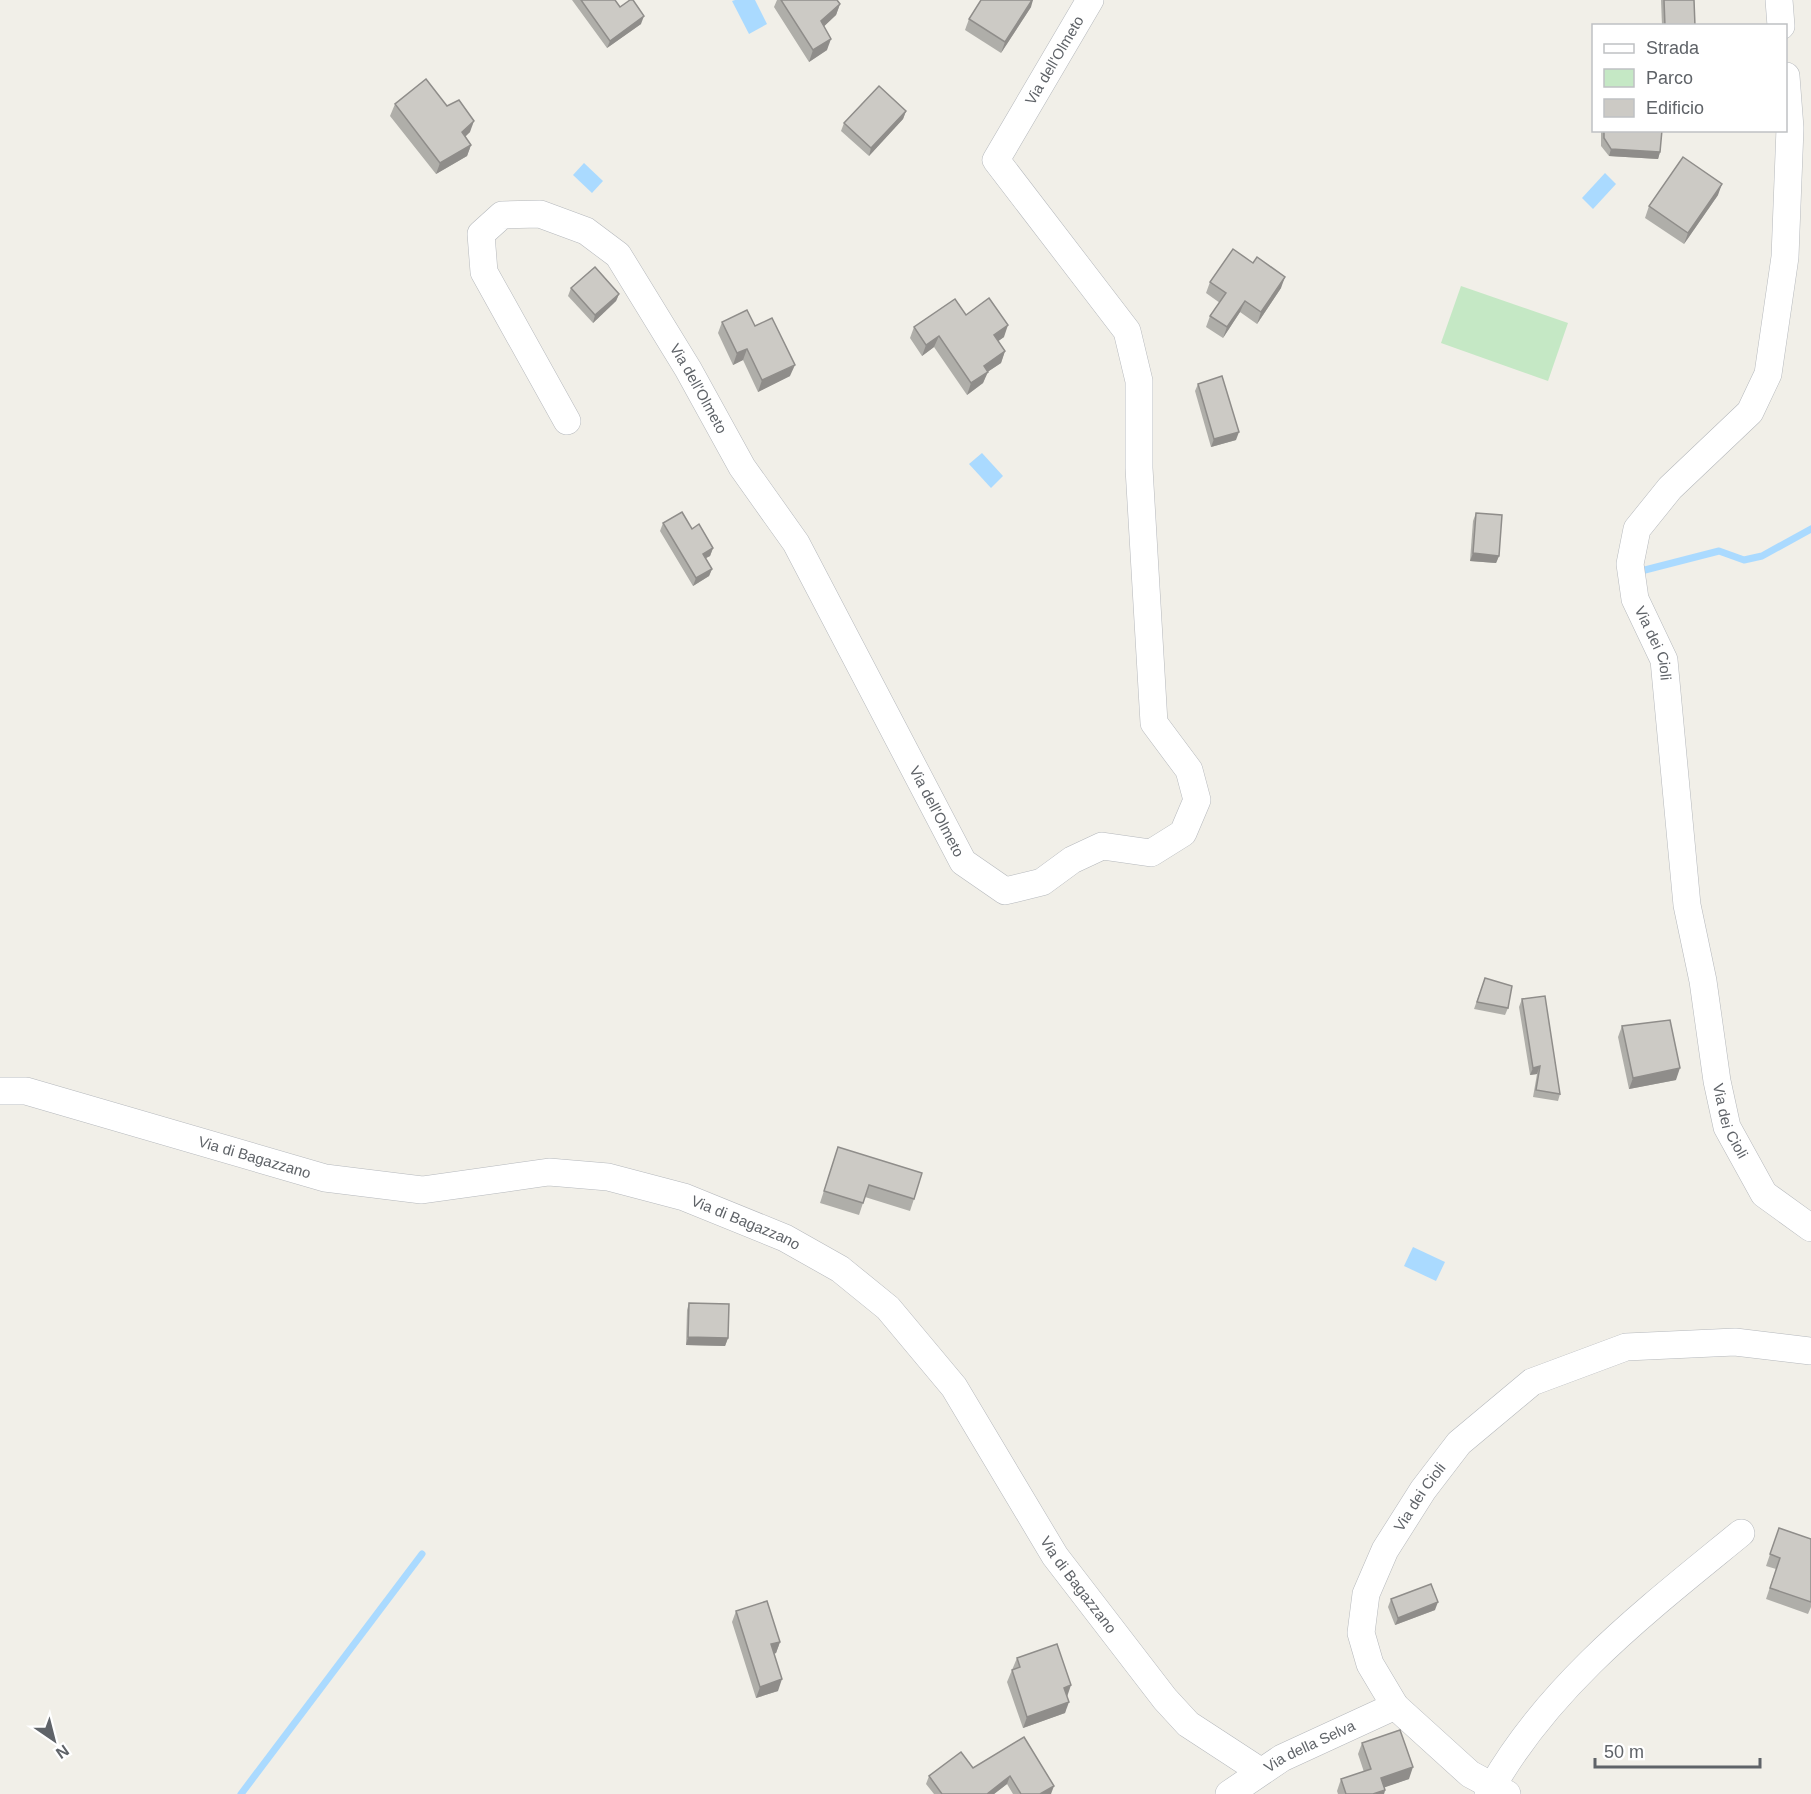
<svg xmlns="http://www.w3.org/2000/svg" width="1811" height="1794" font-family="Helvetica,sans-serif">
	<rect width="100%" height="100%" fill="#f1efe8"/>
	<!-- green -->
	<path fill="#c5e8c5" d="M 1461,286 L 1568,323 L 1548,381 L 1441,343 Z"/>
	<!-- water -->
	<g fill="#aadaff">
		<path d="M 735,0 L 755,0 L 767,24 L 749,34 L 732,1 Z"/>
		<path d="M 584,163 L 603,181 L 592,193 L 573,175 Z"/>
		<path d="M 1605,173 L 1616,184 L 1593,209 L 1582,198 Z"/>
		<path d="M 982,453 L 1003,476 L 991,488 L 969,464 Z"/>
		<path d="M 1413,1247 L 1445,1262 L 1436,1281 L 1404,1266 Z"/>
	</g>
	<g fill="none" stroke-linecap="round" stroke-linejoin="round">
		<!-- stream -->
		<g stroke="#aadaff" stroke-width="7">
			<path d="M 1641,571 L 1719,551 L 1744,560 L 1762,556 L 1811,529"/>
			<path d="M 241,1794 L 422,1554"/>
		</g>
		<defs>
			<g id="minor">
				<path d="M 1779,0 L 1781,26"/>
				<path id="s1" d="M 1786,76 L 1790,128 L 1785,257 L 1768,374 L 1750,412 L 1670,488 L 1637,529 L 1630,564 L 1635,599 L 1664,660 L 1687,905 L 1703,981 L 1717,1081 L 1727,1127 L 1764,1194 L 1811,1228"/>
				<path id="s2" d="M 567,421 L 484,272 L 481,234 L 502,215 L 540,214 L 586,231 L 618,255 L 688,369 L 742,467 L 796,543 L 963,862 L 1005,891 L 1042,882 L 1072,860 L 1102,846 L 1151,853 L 1183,833 L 1197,800 L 1189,770 L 1154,723 L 1139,468 L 1139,381 L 1127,331 L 996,160 L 1090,0"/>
				<path id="s3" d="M 0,1091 L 26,1091 L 325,1178 L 422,1190 L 549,1172 L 608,1177 L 684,1197 L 785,1238 L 840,1269 L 888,1308 L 954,1387 L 1055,1556 L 1165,1699 L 1188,1724 L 1260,1771"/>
				<path id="s4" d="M 1229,1794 L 1282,1758 L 1395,1706"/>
				<path d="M 1488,1794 C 1547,1686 1647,1610 1741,1533"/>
				<path id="s5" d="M 1507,1794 L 1470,1774 L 1395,1706 L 1370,1664 L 1361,1633 L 1366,1594 L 1385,1550 L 1423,1490 L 1459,1443 L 1532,1382 L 1626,1347 L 1735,1342 L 1811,1351"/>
			</g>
		</defs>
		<!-- minor casing -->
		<use href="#minor" stroke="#b5b8bc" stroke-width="28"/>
		<!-- minor -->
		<use href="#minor" stroke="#fff" stroke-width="27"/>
	</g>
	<!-- wall -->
	<g fill="#afaea9">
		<path d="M 572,0 L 615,0 L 620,7 L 641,24 L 607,48 Z"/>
		<path d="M 777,0 L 837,0 L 840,4 L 836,15 L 824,26 L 827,50 L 809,62 L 774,7 Z"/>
		<path d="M 1661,0 L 1694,0 L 1695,26 L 1662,26 Z"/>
		<path d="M 1031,7 L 1001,53 L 965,30 L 969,19 Z"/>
		<path d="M 395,104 L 447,106 L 470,132 L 465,136 L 471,145 L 467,156 L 436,174 L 390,116 Z"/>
		<path d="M 906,111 L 903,119 L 869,156 L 841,131 L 844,123 Z"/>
		<path d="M 1601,130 L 1662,130 L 1660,152 L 1658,159 L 1609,156 L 1601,146 Z"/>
		<path d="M 1718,195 L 1684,244 L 1645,218 L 1649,206 Z"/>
		<path d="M 1210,282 L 1281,288 L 1257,324 L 1240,312 L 1223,338 L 1206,327 L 1210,316 L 1220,303 L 1206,293 Z"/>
		<path d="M 571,288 L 619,294 L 616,301 L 593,323 L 568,296 Z"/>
		<path d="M 966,315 L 1004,337 L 998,341 L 1005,351 L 1001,363 L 987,372 L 983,383 L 967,395 L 934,347 L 922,356 L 910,338 L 914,327 Z"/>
		<path d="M 722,322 L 755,326 L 790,376 L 758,392 L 743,360 L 733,365 L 718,333 Z"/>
		<path d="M 1198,384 L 1236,440 L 1211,447 L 1195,391 Z"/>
		<path d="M 1476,513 L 1499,556 L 1496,563 L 1470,561 L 1473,521 Z"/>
		<path d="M 663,523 L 692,529 L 713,548 L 710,556 L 706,558 L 712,569 L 709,576 L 693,586 L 660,531 Z"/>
		<path d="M 1485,978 L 1508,1008 L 1505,1015 L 1474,1009 Z"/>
		<path d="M 1522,999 L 1560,1094 L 1558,1101 L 1533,1097 L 1537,1074 L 1530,1075 L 1519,1007 Z"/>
		<path d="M 1622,1026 L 1676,1080 L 1629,1089 L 1618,1037 Z"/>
		<path d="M 838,1147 L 914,1199 L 910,1211 L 865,1197 L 859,1215 L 820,1203 Z"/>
		<path d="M 689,1303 L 728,1338 L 725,1346 L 686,1345 L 687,1310 Z"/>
		<path d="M 1779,1528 L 1811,1539 L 1811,1607 L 1808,1614 L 1766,1599 L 1776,1569 L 1766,1566 Z"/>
		<path d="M 1391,1599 L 1435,1610 L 1395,1625 L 1388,1607 Z"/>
		<path d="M 736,1611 L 780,1642 L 776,1653 L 774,1654 L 778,1691 L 756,1698 L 732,1622 Z"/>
		<path d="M 1017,1658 L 1067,1697 L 1065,1713 L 1023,1728 L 1007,1682 Z"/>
		<path d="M 1024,1737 L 1051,1794 L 1013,1794 L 1007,1784 L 994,1794 L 934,1794 L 926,1784 L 929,1776 L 973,1768 Z"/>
		<path d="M 1362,1743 L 1409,1779 L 1384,1787 L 1385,1790 L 1384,1794 L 1338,1794 L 1337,1791 L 1341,1779 L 1364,1772 L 1358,1754 Z"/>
	</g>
	<!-- shaded-wall -->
	<g fill="#8f8d8a">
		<path d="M 1032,0 L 1033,0 L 1031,7 L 1001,53 L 1005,42 Z"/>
		<path d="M 840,4 L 836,15 L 817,33 L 821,21 Z"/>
		<path d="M 644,16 L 641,24 L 607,48 L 610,41 Z"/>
		<path d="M 831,39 L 827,50 L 809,62 L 813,50 Z"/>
		<path d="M 906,111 L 903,119 L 869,156 L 871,148 Z"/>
		<path d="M 474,121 L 470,132 L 458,144 L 462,132 Z"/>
		<path d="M 471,145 L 467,156 L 436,174 L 440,163 Z"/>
		<path d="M 1611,149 L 1660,152 L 1658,159 L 1609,156 Z"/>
		<path d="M 1722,184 L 1718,195 L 1684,244 L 1688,233 Z"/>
		<path d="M 1285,277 L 1281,288 L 1257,324 L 1261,312 Z"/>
		<path d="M 619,294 L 616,301 L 593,323 L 595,315 Z"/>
		<path d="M 1245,301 L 1240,312 L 1223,338 L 1227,327 Z"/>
		<path d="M 1008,325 L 1004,337 L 990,347 L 994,335 Z"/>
		<path d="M 939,336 L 934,347 L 922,356 L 926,345 Z"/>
		<path d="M 747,349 L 743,360 L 733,365 L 737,353 Z"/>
		<path d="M 1005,351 L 1001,363 L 980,377 L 984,366 Z"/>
		<path d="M 795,365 L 790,376 L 758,392 L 762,380 Z"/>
		<path d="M 988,372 L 983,383 L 967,395 L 971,383 Z"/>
		<path d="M 1239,432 L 1236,440 L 1211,447 L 1214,439 Z"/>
		<path d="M 713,548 L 710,556 L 700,561 L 703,554 Z"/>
		<path d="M 1473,553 L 1499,556 L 1496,563 L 1470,561 Z"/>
		<path d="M 712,569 L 709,576 L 693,586 L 696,578 Z"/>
		<path d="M 1540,1066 L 1537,1074 L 1530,1075 L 1533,1068 Z"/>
		<path d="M 1680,1068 L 1676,1080 L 1629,1089 L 1633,1078 Z"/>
		<path d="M 688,1337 L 728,1338 L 725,1346 L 686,1345 Z"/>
		<path d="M 1438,1602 L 1435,1610 L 1395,1625 L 1398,1618 Z"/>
		<path d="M 780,1642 L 776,1653 L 767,1656 L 771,1644 Z"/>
		<path d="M 782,1679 L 778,1691 L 756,1698 L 760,1687 Z"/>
		<path d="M 1071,1685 L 1067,1697 L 1064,1688 Z"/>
		<path d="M 1069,1702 L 1065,1713 L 1023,1728 L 1027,1717 Z"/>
		<path d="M 1413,1767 L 1409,1779 L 1377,1790 L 1381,1778 Z"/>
		<path d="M 1010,1776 L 1007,1784 L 994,1794 L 987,1794 Z"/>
		<path d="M 1054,1786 L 1051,1794 L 1040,1794 Z"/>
		<path d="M 1385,1790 L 1384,1794 L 1373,1794 Z"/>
	</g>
	<!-- building -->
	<g fill="#cccac5" stroke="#8f8d8a" stroke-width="1.5">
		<path d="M 581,0 L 615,0 L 620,7 L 630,0 L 633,0 L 644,16 L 610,41 Z"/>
		<path d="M 781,0 L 837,0 L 840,4 L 821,21 L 831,39 L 813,50 Z"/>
		<path d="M 981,0 L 1032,0 L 1005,42 L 969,19 Z"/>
		<path d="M 1664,0 L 1694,0 L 1695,26 L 1665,26 Z"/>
		<path d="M 426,79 L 447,106 L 459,100 L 474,121 L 462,132 L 471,145 L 440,163 L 395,104 Z"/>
		<path d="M 879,86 L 906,111 L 871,148 L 844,123 Z"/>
		<path d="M 1604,130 L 1662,130 L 1660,152 L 1611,149 L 1604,138 Z"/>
		<path d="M 1683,157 L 1722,184 L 1688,233 L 1649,206 Z"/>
		<path d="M 1233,249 L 1253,263 L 1257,257 L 1285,277 L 1261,312 L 1245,301 L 1227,327 L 1210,316 L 1226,293 L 1210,282 Z"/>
		<path d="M 595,267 L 619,294 L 595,315 L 571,288 Z"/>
		<path d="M 989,298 L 1008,325 L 994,335 L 1005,351 L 984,366 L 988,372 L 971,383 L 939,336 L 926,345 L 914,327 L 955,299 L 966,315 Z"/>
		<path d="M 747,310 L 755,326 L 772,318 L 795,365 L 762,380 L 747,349 L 737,353 L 722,322 Z"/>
		<path d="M 1222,376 L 1239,432 L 1214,439 L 1198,384 Z"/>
		<path d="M 682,512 L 692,529 L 699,524 L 713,548 L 703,554 L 712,569 L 696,578 L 663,523 Z"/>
		<path d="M 1476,513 L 1502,515 L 1499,556 L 1473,553 Z"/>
		<path d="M 1485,978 L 1512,986 L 1508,1008 L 1477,1002 Z"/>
		<path d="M 1545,996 L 1560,1094 L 1536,1090 L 1540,1066 L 1533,1068 L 1522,999 Z"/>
		<path d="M 1670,1020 L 1680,1068 L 1633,1078 L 1622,1026 Z"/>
		<path d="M 838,1147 L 922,1173 L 914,1199 L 869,1185 L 863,1203 L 824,1191 Z"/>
		<path d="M 689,1303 L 729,1304 L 728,1338 L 688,1337 Z"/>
		<path d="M 1779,1528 L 1811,1539 L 1811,1602 L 1770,1588 L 1780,1558 L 1770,1554 Z"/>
		<path d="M 1431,1584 L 1438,1602 L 1398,1618 L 1391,1599 Z"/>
		<path d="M 767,1601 L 780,1642 L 771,1644 L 782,1679 L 760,1687 L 736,1611 Z"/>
		<path d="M 1057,1644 L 1071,1685 L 1064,1688 L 1069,1702 L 1027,1717 L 1012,1670 L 1020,1667 L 1017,1658 Z"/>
		<path d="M 1400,1730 L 1413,1767 L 1381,1778 L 1385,1790 L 1373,1794 L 1346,1794 L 1341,1779 L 1371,1769 L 1362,1743 Z"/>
		<path d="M 1024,1737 L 1054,1786 L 1040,1794 L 1021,1794 L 1010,1776 L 987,1794 L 942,1794 L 929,1776 L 961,1752 L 973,1768 Z"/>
	</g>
	<g text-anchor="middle" stroke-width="4.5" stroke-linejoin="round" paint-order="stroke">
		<!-- street labels -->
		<g font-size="15" fill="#5f6368" stroke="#fff">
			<text dy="5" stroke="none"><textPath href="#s2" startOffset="2160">Via dell'Olmeto</textPath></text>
			<text dy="5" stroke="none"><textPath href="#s2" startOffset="520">Via dell'Olmeto</textPath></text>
			<text dy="5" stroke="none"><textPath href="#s1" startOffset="624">Via dei Cioli</textPath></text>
			<text dy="5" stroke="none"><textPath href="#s2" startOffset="1006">Via dell'Olmeto</textPath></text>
			<text dy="5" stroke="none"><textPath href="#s1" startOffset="1110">Via dei Cioli</textPath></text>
			<text dy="5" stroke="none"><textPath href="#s3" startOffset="264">Via di Bagazzano</textPath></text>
			<text dy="5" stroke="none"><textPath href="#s3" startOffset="768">Via di Bagazzano</textPath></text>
			<text dy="5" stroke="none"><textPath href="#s5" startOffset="375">Via dei Cioli</textPath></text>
			<text dy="5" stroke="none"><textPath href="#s3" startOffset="1272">Via di Bagazzano</textPath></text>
			<text dy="5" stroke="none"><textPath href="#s4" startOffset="94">Via della Selva</textPath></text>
		</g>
	</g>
	<!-- legend -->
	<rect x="1592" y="24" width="195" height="108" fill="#ffffff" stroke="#bfc1c3" stroke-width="1.5"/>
	<rect x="1604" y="44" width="30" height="9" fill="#ffffff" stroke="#bfc1c3" stroke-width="1.5"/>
	<text x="1646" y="54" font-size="18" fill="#5f6368">Strada</text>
	<rect x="1604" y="69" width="30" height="18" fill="#c5e8c5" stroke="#bfc1c3" stroke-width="1.5"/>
	<text x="1646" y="84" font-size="18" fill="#5f6368">Parco</text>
	<rect x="1604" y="99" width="30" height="18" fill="#cccac5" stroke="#bfc1c3" stroke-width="1.5"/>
	<text x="1646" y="114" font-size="18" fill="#5f6368">Edificio</text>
	<!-- north arrow -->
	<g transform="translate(54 1740) rotate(145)" stroke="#ffffff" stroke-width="4.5" paint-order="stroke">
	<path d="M0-4.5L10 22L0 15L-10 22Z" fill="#5f6368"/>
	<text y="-9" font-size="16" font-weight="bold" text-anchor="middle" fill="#5f6368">N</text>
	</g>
	<!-- scale -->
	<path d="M1595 1758v9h165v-9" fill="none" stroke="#5f6368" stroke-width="3"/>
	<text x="1604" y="1758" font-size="18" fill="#5f6368" stroke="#ffffff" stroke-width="4.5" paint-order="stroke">50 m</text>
</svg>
